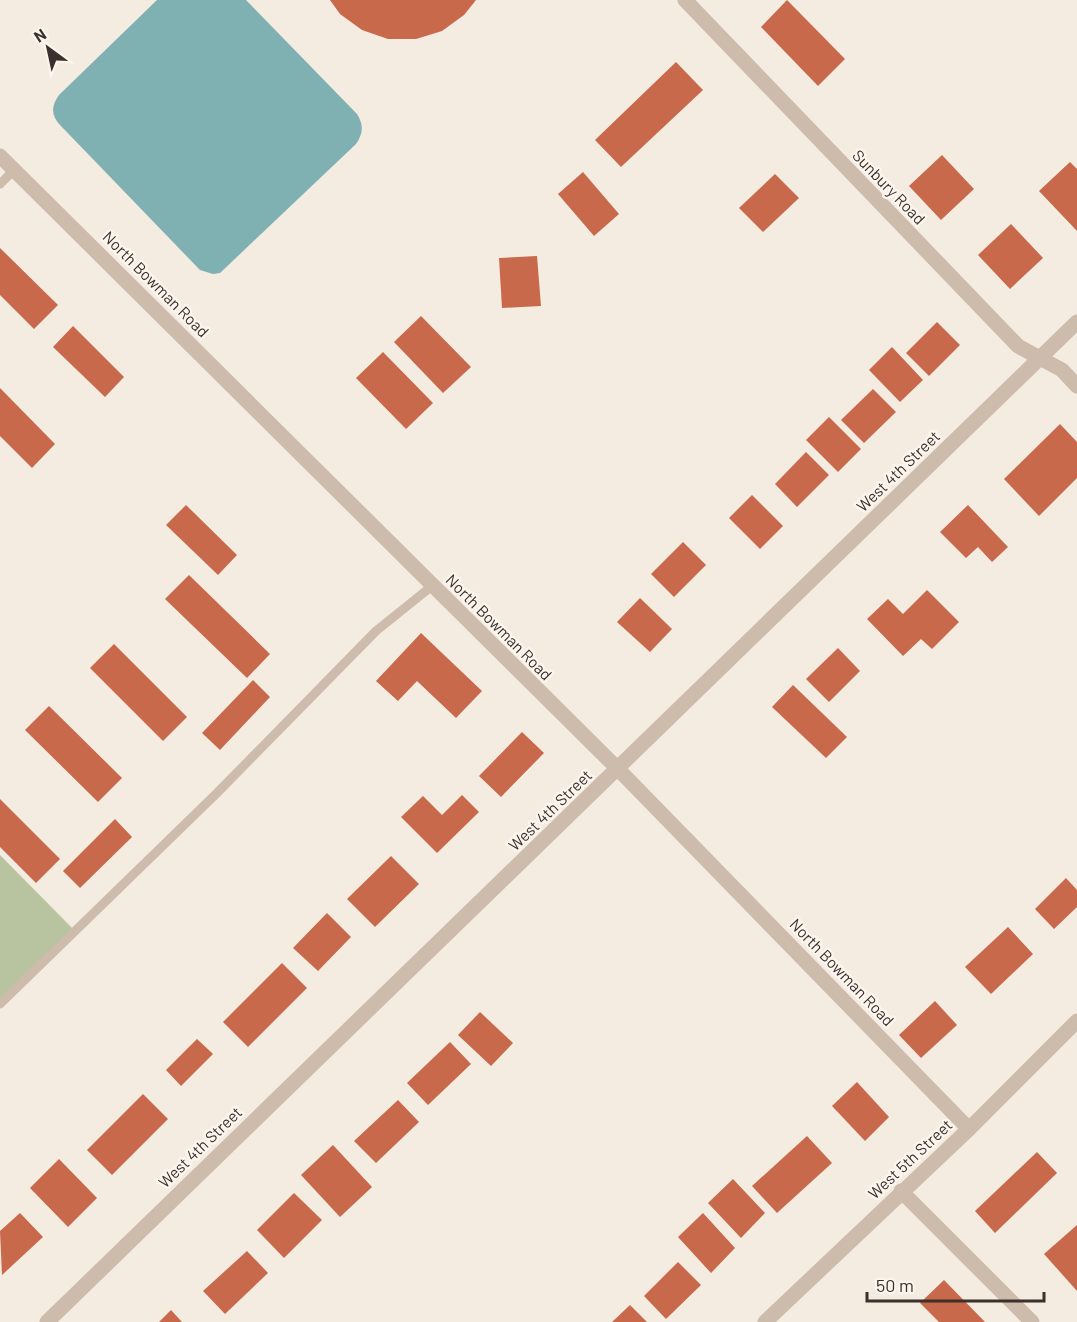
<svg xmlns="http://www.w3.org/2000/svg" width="1077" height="1322" font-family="Barlow,sans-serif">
	<rect width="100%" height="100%" fill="#f4ebe1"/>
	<!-- green -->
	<path fill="#b8c4a0" d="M 0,855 L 75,931 L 0,1004 Z"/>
	<!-- water -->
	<path fill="#7fb0b2" d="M 157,0 L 246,0 L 357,114 C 364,125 363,134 356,144 L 220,273 L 213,274 L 200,270 L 60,125 C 51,115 51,106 59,95 Z"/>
	<!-- building -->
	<g fill="#c8694b">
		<path d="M 330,0 L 476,0 L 464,15 L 442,31 L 416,39 L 388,39 L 362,30 L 340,14 Z"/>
		<path d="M 787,0 L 845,59 L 818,86 L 761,27 Z"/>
		<path d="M 676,62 L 703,90 L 621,167 L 595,140 Z"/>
		<path d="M 942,155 L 974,189 L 941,220 L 909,186 Z"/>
		<path d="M 1070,162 L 1077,169 L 1077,231 L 1039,191 Z"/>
		<path d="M 583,172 L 619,214 L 594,236 L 558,194 Z"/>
		<path d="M 775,174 L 799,198 L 763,232 L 739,208 Z"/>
		<path d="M 1011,224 L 1043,258 L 1010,289 L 978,255 Z"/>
		<path d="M 0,248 L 58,305 L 34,329 L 0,295 Z"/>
		<path d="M 537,256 L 541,306 L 502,308 L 499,258 Z"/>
		<path d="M 421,316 L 471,367 L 443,393 L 394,342 Z"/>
		<path d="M 937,322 L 960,345 L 929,376 L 906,353 Z"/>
		<path d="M 73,326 L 124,377 L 105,397 L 53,347 Z"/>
		<path d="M 892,347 L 923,380 L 900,402 L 869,370 Z"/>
		<path d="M 383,352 L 433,403 L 406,429 L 356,378 Z"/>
		<path d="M 0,388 L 55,444 L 32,468 L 0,436 Z"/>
		<path d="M 873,389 L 896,412 L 864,443 L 841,420 Z"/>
		<path d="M 829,417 L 861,449 L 838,472 L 806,440 Z"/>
		<path d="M 1060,424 L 1077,442 L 1077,478 L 1039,516 L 1004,479 Z"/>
		<path d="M 806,452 L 829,475 L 797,507 L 775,484 Z"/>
		<path d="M 752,495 L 783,526 L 760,549 L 729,518 Z"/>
		<path d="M 186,505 L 237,555 L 218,575 L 166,525 Z"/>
		<path d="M 968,505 L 1008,547 L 992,562 L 978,547 L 966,558 L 940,532 Z"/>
		<path d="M 683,542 L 706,565 L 674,597 L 651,574 Z"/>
		<path d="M 189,575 L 270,654 L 247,678 L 165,599 Z"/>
		<path d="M 927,590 L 959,622 L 932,649 L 921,639 L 903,656 L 867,619 L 888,599 L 903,614 Z"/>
		<path d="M 640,598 L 672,629 L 650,652 L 617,622 Z"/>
		<path d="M 421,633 L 482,691 L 456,718 L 417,681 L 398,701 L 376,681 Z"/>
		<path d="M 114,644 L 187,717 L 163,741 L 90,668 Z"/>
		<path d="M 838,648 L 860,671 L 829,702 L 806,679 Z"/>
		<path d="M 253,680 L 270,697 L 220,750 L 202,733 Z"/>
		<path d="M 793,685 L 847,737 L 826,758 L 772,707 Z"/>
		<path d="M 49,706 L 122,778 L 98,802 L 25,730 Z"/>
		<path d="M 522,732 L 544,753 L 501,797 L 479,776 Z"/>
		<path d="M 462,795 L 479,812 L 437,853 L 401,817 L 423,796 L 442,815 Z"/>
		<path d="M 0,799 L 60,859 L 36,883 L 0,847 Z"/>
		<path d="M 115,819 L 132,837 L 80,888 L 63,871 Z"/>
		<path d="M 391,856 L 419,884 L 375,927 L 347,899 Z"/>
		<path d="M 1066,878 L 1077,890 L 1077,907 L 1054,929 L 1035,909 Z"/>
		<path d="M 327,913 L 351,937 L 318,971 L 293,948 Z"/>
		<path d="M 1008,927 L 1033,954 L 991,994 L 965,967 Z"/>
		<path d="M 282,963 L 307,988 L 248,1047 L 223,1022 Z"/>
		<path d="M 935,1001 L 957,1025 L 921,1058 L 899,1035 Z"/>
		<path d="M 480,1012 L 513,1043 L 491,1066 L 458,1035 Z"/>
		<path d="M 197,1039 L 213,1054 L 181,1086 L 166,1070 Z"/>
		<path d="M 450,1042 L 471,1064 L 428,1105 L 407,1083 Z"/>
		<path d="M 857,1082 L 889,1117 L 865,1141 L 832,1106 Z"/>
		<path d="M 143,1094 L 168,1119 L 112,1175 L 87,1150 Z"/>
		<path d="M 398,1100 L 419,1122 L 376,1163 L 354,1141 Z"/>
		<path d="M 807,1136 L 832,1163 L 777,1213 L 752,1186 Z"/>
		<path d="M 333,1145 L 372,1187 L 340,1217 L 301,1175 Z"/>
		<path d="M 1037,1152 L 1057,1173 L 995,1233 L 975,1211 Z"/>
		<path d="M 59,1159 L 97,1198 L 68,1227 L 30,1188 Z"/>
		<path d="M 733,1179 L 765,1213 L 741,1238 L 708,1203 Z"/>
		<path d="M 294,1193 L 322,1220 L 284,1258 L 257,1230 Z"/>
		<path d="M 20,1213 L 43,1237 L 2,1275 L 0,1231 Z"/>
		<path d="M 703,1213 L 735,1248 L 711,1273 L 678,1237 Z"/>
		<path d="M 1077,1225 L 1077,1291 L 1044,1254 Z"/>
		<path d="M 247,1251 L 268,1273 L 225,1314 L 203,1291 Z"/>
		<path d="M 678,1262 L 701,1285 L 666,1319 L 644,1296 Z"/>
		<path d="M 944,1280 L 985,1322 L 939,1322 L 920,1303 Z"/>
		<path d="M 630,1305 L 647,1322 L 612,1322 Z"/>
		<path d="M 171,1310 L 182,1322 L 159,1322 Z"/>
	</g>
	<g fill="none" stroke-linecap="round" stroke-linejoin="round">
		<!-- service -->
		<g stroke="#cdbbac" stroke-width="9">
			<path d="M 0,184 L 14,170"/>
			<path d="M 0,1004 L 217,793 L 376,631 L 432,586"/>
		</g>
		<!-- minor -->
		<g stroke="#cdbbac" stroke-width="15">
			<path d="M 685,0 L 1018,346 L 1062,370 L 1077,386"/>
			<path d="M 0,156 L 618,769 L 969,1129"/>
			<path d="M 901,1191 L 1032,1322"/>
			<path d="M 47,1322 L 1077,322"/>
		</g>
		<!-- tertiary -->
		<path stroke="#cdbbac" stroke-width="15" d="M 765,1322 L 969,1129 L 1077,1021"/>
	</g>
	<g text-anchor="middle" stroke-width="5" stroke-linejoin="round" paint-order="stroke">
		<!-- street labels -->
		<g font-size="16" fill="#3b302b" stroke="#fbf5ee">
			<text transform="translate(889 187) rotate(46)" y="6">Sunbury Road</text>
			<text transform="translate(156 284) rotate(45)" y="6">North Bowman Road</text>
			<text transform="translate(898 471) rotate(-44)" y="6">West 4th Street</text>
			<text transform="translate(499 627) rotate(45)" y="6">North Bowman Road</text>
			<text transform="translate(550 810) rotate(-44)" y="6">West 4th Street</text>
			<text transform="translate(842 972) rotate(46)" y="6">North Bowman Road</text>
			<text transform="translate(200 1147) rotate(-44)" y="6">West 4th Street</text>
			<text transform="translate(910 1159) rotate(-43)" y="6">West 5th Street</text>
		</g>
	</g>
	<!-- north arrow -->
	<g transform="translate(48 48) rotate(327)" stroke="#fbf5ee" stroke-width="4.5" paint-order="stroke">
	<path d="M0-4.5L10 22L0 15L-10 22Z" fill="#3b302b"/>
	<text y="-9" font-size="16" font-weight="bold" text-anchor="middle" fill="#3b302b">N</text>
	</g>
	<!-- scale -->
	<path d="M867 1292v9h177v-9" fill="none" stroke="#3b302b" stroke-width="3"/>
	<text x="876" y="1292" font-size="18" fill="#3b302b" stroke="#fbf5ee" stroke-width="4.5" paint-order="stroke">50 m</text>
</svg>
